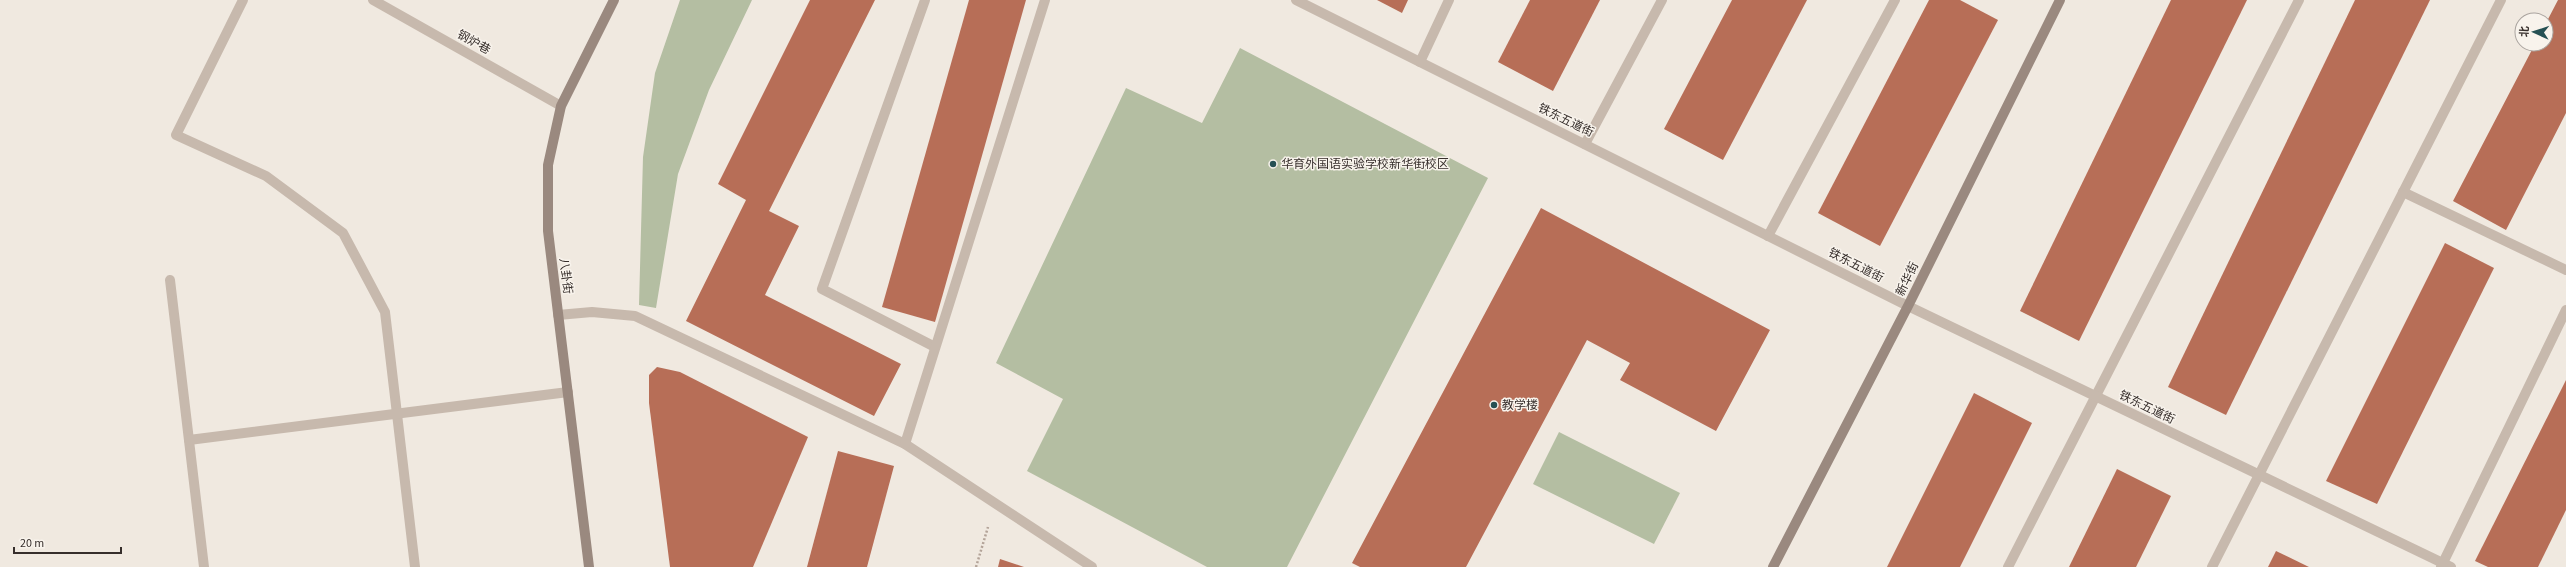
<svg xmlns="http://www.w3.org/2000/svg" width="2566" height="567" font-family="'Source Sans 3','Noto Sans SC',sans-serif">
	<rect width="100%" height="100%" fill="#f0e9e0"/>
	<!-- green -->
	<g fill="#b4bea2">
		<path d="M 680,0 L 752,0 L 709,90 L 678,174 L 656,308 L 639,305 L 643,157 L 655,73 Z"/>
		<path d="M 1240,48 L 1488,178 L 1287,567 L 1207,567 L 1027,471 L 1063,399 L 996,363 L 1126,88 L 1202,123 Z"/>
		<path d="M 1559,432 L 1680,493 L 1654,544 L 1533,484 Z"/>
	</g>
	<!-- building -->
	<g fill="#b76e57">
		<path d="M 810,0 L 875,0 L 769,211 L 799,226 L 765,295 L 901,364 L 874,416 L 686,321 L 746,200 L 718,184 Z"/>
		<path d="M 969,0 L 1026,0 L 935,322 L 882,307 Z"/>
		<path d="M 1377,0 L 1408,0 L 1402,13 Z"/>
		<path d="M 1530,0 L 1600,0 L 1553,91 L 1498,62 Z"/>
		<path d="M 1732,0 L 1807,0 L 1723,160 L 1664,129 Z"/>
		<path d="M 1929,0 L 1960,0 L 1998,20 L 1880,246 L 1818,213 Z"/>
		<path d="M 2171,0 L 2247,0 L 2079,341 L 2020,311 Z"/>
		<path d="M 2355,0 L 2430,0 L 2226,415 L 2168,387 Z"/>
		<path d="M 2558,0 L 2566,0 L 2566,113 L 2506,230 L 2453,201 L 2535,44 L 2546,44 L 2546,23 Z"/>
		<path d="M 1541,208 L 1770,330 L 1716,431 L 1620,380 L 1630,363 L 1587,340 L 1466,567 L 1360,567 L 1352,563 Z"/>
		<path d="M 2445,243 L 2494,268 L 2377,504 L 2326,481 Z"/>
		<path d="M 657,367 L 680,372 L 808,437 L 753,567 L 670,567 L 649,403 L 649,375 Z"/>
		<path d="M 2566,380 L 2566,510 L 2538,567 L 2488,567 L 2475,561 Z"/>
		<path d="M 1974,393 L 2032,423 L 1960,567 L 1887,567 Z"/>
		<path d="M 838,451 L 894,466 L 867,567 L 807,567 Z"/>
		<path d="M 2117,469 L 2171,496 L 2136,567 L 2069,567 Z"/>
		<path d="M 2276,551 L 2309,567 L 2268,567 Z"/>
		<path d="M 1000,559 L 1024,567 L 998,567 Z"/>
	</g>
	<g fill="none" stroke-linecap="round" stroke-linejoin="round">
		<!-- path -->
		<path stroke="#b3a398" stroke-width="2.5" stroke-dasharray="2 2" stroke-linecap="butt" d="M 976,567 L 988,527"/>
		<!-- lane -->
		<g stroke="#c7b9ad" stroke-width="10">
			<path d="M 243,0 L 176,135 L 266,176 L 343,233 L 385,312 L 415,567"/>
			<path d="M 925,0 L 822,289 L 935,347"/>
			<path d="M 1420,62 L 1449,0"/>
			<path d="M 1585,144 L 1662,0"/>
			<path d="M 2403,192 L 2566,270"/>
			<path d="M 1768,236 L 1895,0"/>
			<path d="M 170,280 L 204,567"/>
			<path d="M 558,315 L 592,312 L 635,316 L 905,444 L 1092,567"/>
			<path d="M 189,440 L 568,392"/>
			<path d="M 905,444 L 1045,0"/>
			<path d="M 2008,567 L 2299,0"/>
			<path d="M 2212,567 L 2501,0"/>
			<path d="M 2441,567 L 2566,310"/>
		</g>
		<!-- street -->
		<g stroke="#c7b9ad" stroke-width="10">
			<path d="M 373,0 L 561,106"/>
			<path d="M 1296,0 L 1908,306 L 2451,567"/>
		</g>
		<!-- secondary -->
		<g stroke="#9a897f" stroke-width="10">
			<path d="M 589,567 L 548,231 L 548,165 L 561,106 L 614,0"/>
			<path d="M 1773,567 L 1908,306 L 2060,0"/>
		</g>
	</g>
	<!-- markers -->
	<g fill="#255053" stroke="#f8f3ec" stroke-width="1.5">
		<circle cx="1273" cy="164" r="4"/>
		<circle cx="1494" cy="405" r="4"/>
	</g>
	<g text-anchor="middle" stroke-width="3" stroke-linejoin="round" paint-order="stroke">
		<!-- street labels -->
		<g font-size="12" fill="#362e2b" stroke="#f8f3ec">
			<text transform="translate(474 42) rotate(29)" y="4">钢炉巷</text>
			<text transform="translate(1566 120) rotate(26)" y="4">铁东五道街</text>
			<text transform="translate(1856 265) rotate(27)" y="4">铁东五道街</text>
			<text transform="translate(566 276) rotate(83)" y="4">八卦街</text>
			<text transform="translate(1907 279) rotate(-64)" y="4">新华街</text>
			<text transform="translate(2147 407) rotate(26)" y="4">铁东五道街</text>
		</g>
		<!-- poi labels -->
		<g font-size="12" fill="#362e2b" stroke="#f8f3ec" text-anchor="start">
			<text x="1281" y="168">华育外国语实验学校新华街校区</text>
			<text x="1502" y="409">教学楼</text>
		</g>
	</g>
	<!-- north arrow -->
	<g transform="translate(2534 32) rotate(273)"><circle r="19" fill="#f8f3ec" stroke="#aaa49f"/>
	<path d="M0-3L7 15L0 10L-7 15Z" fill="#255053"/>
	<text y="-6" font-size="11" font-weight="bold" text-anchor="middle" fill="#362e2b">北</text>
	</g>
	<!-- scale -->
	<path d="M14 547v6h107v-6" fill="none" stroke="#362e2b" stroke-width="2"/>
	<text x="20" y="547" font-size="12" fill="#362e2b" stroke="#f8f3ec" stroke-width="3" paint-order="stroke">20 m</text>
</svg>
